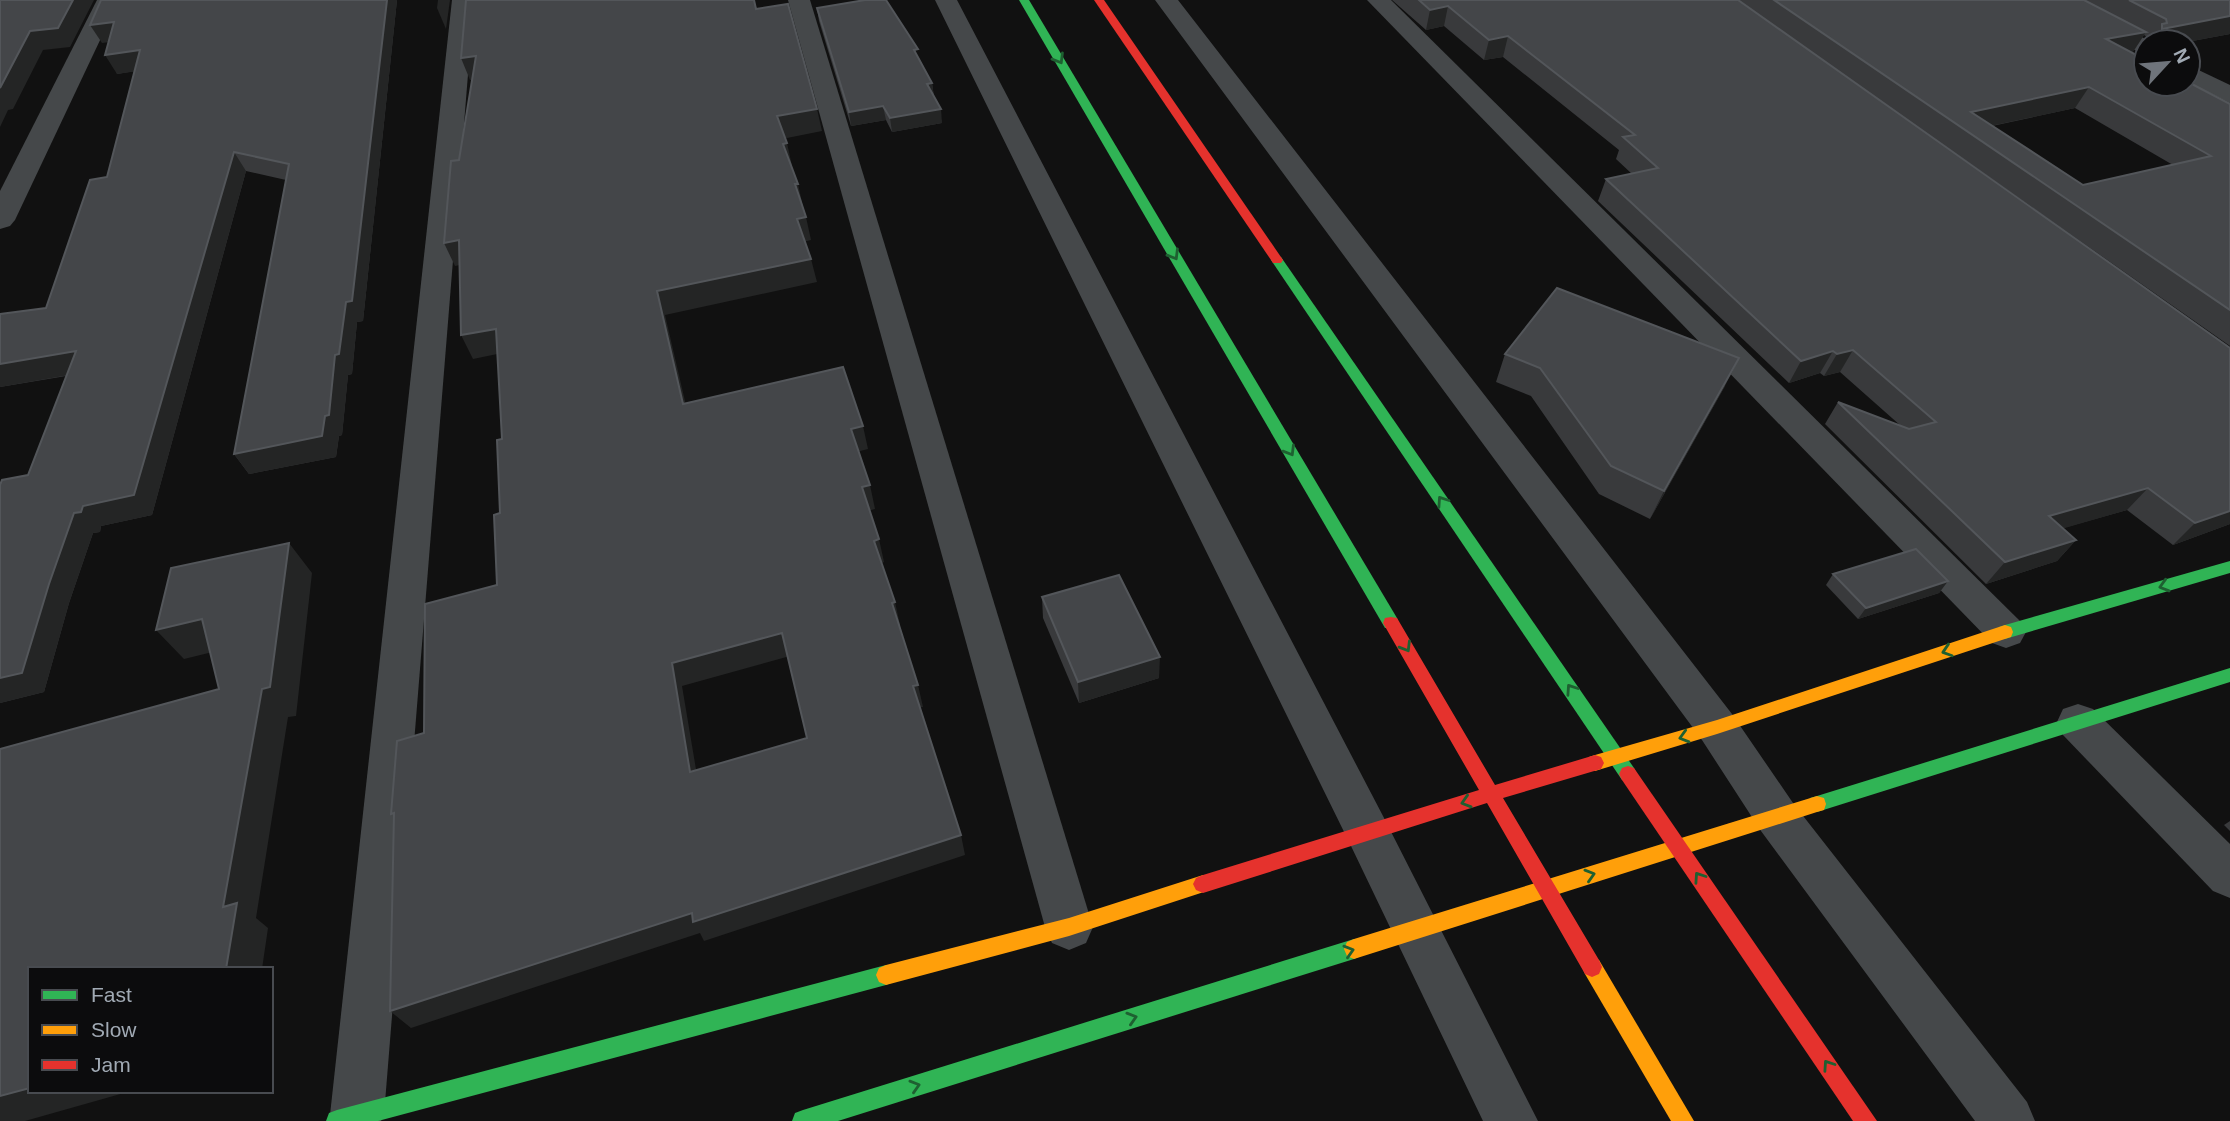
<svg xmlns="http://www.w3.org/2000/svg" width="2230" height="1121" font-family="Helvetica,sans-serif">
	<rect width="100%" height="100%" fill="#111"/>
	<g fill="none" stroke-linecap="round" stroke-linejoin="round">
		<!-- street -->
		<g fill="#45484a" fill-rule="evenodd">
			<path d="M 97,0 L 119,0 L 15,220 L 10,226 L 0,229 L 0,191 Z"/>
			<path d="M 452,0 L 474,0 L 384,1115 L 381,1121 L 333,1121 L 330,1115 Z"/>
			<path d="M 788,0 L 810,0 L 1093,927 L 1086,943 L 1069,950 L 1052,943 L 1045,927 Z"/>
			<path d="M 935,0 L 957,0 L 1383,816 L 1538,1121 L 1483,1121 L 1351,846 Z"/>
			<path d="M 1155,0 L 1178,0 L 1732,714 L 1793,803 L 2027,1102 L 2035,1121 L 1975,1121 L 1761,831 L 1702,740 Z"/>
			<path d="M 1367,0 L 1391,0 L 2020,621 L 2026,632 L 2020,643 L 2006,648 L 1992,643 Z"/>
			<path d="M 2045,0 L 2073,0 L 2151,42 L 2146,42 L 2146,56 L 2048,5 Z"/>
			<path d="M 2188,65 L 2230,85 L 2230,103 L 2188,82 Z"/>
			<path d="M 2078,704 L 2093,709 L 2230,844 L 2230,898 L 2213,891 L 2063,735 L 2057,722 L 2063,709 Z"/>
		</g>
		<!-- fast -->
		<g fill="#30b455" fill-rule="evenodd">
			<path d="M 1019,0 L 1029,0 L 1397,618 L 1399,623 L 1397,628 L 1385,628 Z"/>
			<path d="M 1277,256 L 1281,257 L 1634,768 L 1637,774 L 1634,780 L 1628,782 L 1622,780 L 1271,260 Z"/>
			<path d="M 2230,561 L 2230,573 L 2005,639 L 1999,637 L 1997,632 L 1999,627 L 2005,625 Z"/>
			<path d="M 2230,668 L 2230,682 L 1817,812 L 1810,810 L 1808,804 L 1810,798 L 1817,796 Z"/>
			<path d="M 1354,939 L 1361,942 L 1364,949 L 1361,956 L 1354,959 L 838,1121 L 792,1121 L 795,1113 L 803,1110 Z"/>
			<path d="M 886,965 L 893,968 L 896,975 L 893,982 L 886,985 L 378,1121 L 326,1121 L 329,1113 L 337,1110 Z"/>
		</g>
		<!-- slow -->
		<g fill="#ff9f0a" fill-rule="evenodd">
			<path d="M 2005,625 L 2011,627 L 2013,632 L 2011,637 L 1717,734 L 1595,771 L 1589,769 L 1586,763 L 1589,757 L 1595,755 L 1717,720 Z"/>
			<path d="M 1817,796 L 1824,798 L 1826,804 L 1824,810 L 1817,812 L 1354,959 L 1347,956 L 1344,949 L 1347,942 L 1354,939 Z"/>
			<path d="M 1203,875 L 1210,878 L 1213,884 L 1210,890 L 1069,936 L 886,985 L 879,982 L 876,975 L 879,968 L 886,965 L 1069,918 Z"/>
			<path d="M 1592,957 L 1599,960 L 1694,1121 L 1671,1121 L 1585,974 L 1582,967 L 1585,960 Z"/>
		</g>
		<!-- jam -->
		<g fill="#e5322d" fill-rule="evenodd">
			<path d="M 1094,0 L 1104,0 L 1283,260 L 1281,263 L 1273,263 Z"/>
			<path d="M 1391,617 L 1397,618 L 1495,785 L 1595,755 L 1601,757 L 1604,763 L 1601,769 L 1503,798 L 1599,960 L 1602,967 L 1599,974 L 1592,977 L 1585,974 L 1487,803 L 1203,893 L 1196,890 L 1193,884 L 1196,878 L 1203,875 L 1479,790 L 1383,623 L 1385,618 Z"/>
			<path d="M 1628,766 L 1634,768 L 1877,1121 L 1853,1121 L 1622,780 L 1619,774 L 1622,768 Z"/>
		</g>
	</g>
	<!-- wall -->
	<g fill="#393a3c" fill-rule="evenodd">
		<path d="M 397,0 L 363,321 L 357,322 L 352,374 L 348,375 L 342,435 L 339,436 L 336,457 L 249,474 L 234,454 L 286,180 L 246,171 L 152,515 L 101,526 L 100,532 L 93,533 L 69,603 L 44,692 L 0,703 L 0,485 L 28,475 L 66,376 L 0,387 L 0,314 L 46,308 L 107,177 L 135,71 L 117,74 L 109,42 L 102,43 Z"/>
		<path d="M 1392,0 L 2230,0 L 2230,34 L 2187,42 L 2150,42 L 2152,40 L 2144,35 L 2132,52 L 2230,104 L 2230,346 L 1902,116 L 2230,348 L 2230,524 L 2173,545 L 2127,510 L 2063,528 L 2076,540 L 2057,561 L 1986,584 L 1825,424 L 1838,402 L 1901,426 L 1840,372 L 1824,376 L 1820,373 L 1789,383 L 1598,201 L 1606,179 L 1632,174 L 1616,159 L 1619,150 L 1503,57 L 1484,60 L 1444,26 L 1426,30 ZM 2075,108 L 2173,165 L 2083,185 L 1992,126 Z"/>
		<path d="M 817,8 L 920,60 L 932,83 L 934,97 L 942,123 L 892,132 L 886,120 L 851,126 L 819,21 Z"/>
		<path d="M 1505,354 L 1725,386 L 1650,519 L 1599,494 L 1531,396 L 1496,382 Z"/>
		<path d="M 1833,574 L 1948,581 L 1939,593 L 1858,619 L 1826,585 Z"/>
		<path d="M 1042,597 L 1159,678 L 1079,703 L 1043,618 Z"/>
		<path d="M 2230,821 L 2230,831 L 2224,825 Z"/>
	</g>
	<!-- shaded-wall -->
	<g fill="#242525">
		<path d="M 73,0 L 94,0 L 70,47 L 43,50 L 13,109 L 8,110 L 0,127 L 0,88 L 30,31 Z"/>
		<path d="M 387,0 L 397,0 L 363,321 L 357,322 L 352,374 L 348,375 L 342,435 L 339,436 L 336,457 L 249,474 L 234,454 L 335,355 Z"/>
		<path d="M 438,0 L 450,0 L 446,29 L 437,8 Z"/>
		<path d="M 1448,6 L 1444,26 L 1426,30 L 1430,10 Z"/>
		<path d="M 2230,16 L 2230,34 L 2187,42 L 2153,42 L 2162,29 Z"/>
		<path d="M 114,22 L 126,40 L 102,43 L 90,25 Z"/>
		<path d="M 2146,32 L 2133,52 L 2094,59 L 2106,39 Z"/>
		<path d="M 1508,36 L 1503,57 L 1484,60 L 1489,40 Z"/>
		<path d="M 140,50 L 152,69 L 117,74 L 105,55 Z"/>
		<path d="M 476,56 L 485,78 L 470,80 L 461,58 Z"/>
		<path d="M 932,83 L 934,97 L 927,84 Z"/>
		<path d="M 2089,87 L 2075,108 L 1967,131 L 1971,112 Z"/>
		<path d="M 883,106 L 886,120 L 851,126 L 849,112 Z"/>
		<path d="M 817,109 L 822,131 L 782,139 L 777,116 Z"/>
		<path d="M 941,109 L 942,123 L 892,132 L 890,118 Z"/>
		<path d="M 787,143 L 792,166 L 788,167 L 783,144 Z"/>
		<path d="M 234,152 L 246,171 L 152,515 L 101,526 L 100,532 L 93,533 L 69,603 L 44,692 L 0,703 L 0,678 L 49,584 L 74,513 L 83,506 Z"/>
		<path d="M 795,184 L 798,184 L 803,207 L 800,207 Z"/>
		<path d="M 806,217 L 811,240 L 803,242 L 797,219 Z"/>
		<path d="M 459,240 L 470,263 L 455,266 L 444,243 Z"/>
		<path d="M 811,259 L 817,282 L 665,315 L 691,427 L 683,404 L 657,291 Z"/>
		<path d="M 496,329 L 507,352 L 473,359 L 461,335 Z"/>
		<path d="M 1853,350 L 1840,372 L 1824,376 L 1837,354 Z"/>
		<path d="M 76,351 L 92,371 L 0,387 L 0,364 Z"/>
		<path d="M 1833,351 L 1820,373 L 1789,383 L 1801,361 Z"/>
		<path d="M 1739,358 L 1725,386 L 1650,519 L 1664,491 Z"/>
		<path d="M 863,426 L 868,449 L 856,452 L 851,429 Z"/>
		<path d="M 870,485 L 875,509 L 867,511 L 862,487 Z"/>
		<path d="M 2148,488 L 2127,510 L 2030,538 L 2049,516 Z"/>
		<path d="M 2230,511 L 2230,524 L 2173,545 L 2195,523 Z"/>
		<path d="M 879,539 L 884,562 L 880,564 L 874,541 Z"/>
		<path d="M 2076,540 L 2057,561 L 1986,584 L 2005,562 Z"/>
		<path d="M 289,543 L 312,573 L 296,716 L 288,717 L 256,918 L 268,928 L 262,969 L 226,969 L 223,907 Z"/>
		<path d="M 1948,581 L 1939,593 L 1858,619 L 1866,608 Z"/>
		<path d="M 895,602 L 900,625 L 897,626 L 892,603 Z"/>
		<path d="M 202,619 L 229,648 L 184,659 L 156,630 Z"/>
		<path d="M 782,633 L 790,656 L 682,686 L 700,793 L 690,772 L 672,663 Z"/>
		<path d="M 1160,657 L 1159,678 L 1079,703 L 1078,682 Z"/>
		<path d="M 918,685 L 923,707 L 918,708 L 913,686 Z"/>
		<path d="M 961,835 L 965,855 L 704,941 L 700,933 L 411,1028 L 390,1011 L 692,913 Z"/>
		<path d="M 30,1088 L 30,1091 L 131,1091 L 25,1121 L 0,1121 L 0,1096 Z"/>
	</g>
	<!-- building -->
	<g fill="#444649" stroke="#53565a" stroke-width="2" fill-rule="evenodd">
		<path d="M 0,0 L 73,0 L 58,28 L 30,31 L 0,88 Z"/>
		<path d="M 101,0 L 387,0 L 352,301 L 346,302 L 339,354 L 335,355 L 329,415 L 325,416 L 322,436 L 234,454 L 289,164 L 234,152 L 134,495 L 83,506 L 81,512 L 74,513 L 49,584 L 22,673 L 0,678 L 0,485 L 2,480 L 28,475 L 76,351 L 0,364 L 0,314 L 46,308 L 90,180 L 107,177 L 140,50 L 105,55 L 114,22 L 90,25 Z"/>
		<path d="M 466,0 L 754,0 L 756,9 L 788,4 L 817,109 L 777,116 L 787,143 L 783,144 L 798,184 L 795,184 L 806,217 L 797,219 L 811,259 L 657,291 L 683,404 L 843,367 L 863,426 L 851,429 L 870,485 L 862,487 L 879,539 L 874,541 L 895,602 L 892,603 L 918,685 L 913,686 L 961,835 L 693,922 L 692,913 L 390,1011 L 394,813 L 391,814 L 397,741 L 424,733 L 425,604 L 497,585 L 494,515 L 500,513 L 497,440 L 502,439 L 496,329 L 461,335 L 459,240 L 444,243 L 451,161 L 459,160 L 476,56 L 461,58 ZM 782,633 L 807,738 L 690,772 L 672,663 Z"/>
		<path d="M 865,0 L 886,0 L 918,49 L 914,50 L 932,83 L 927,84 L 941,109 L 890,118 L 883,106 L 849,112 L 817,8 Z"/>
		<path d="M 1419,0 L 1738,0 L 2230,348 L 2230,511 L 2195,523 L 2148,488 L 2049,516 L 2076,540 L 2005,562 L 1838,402 L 1909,429 L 1936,422 L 1853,350 L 1837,354 L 1833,351 L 1801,361 L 1606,179 L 1658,168 L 1623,137 L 1635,135 L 1508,36 L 1489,40 L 1448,6 L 1430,10 Z"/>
		<path d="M 1774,0 L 2084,0 L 2146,32 L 2106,39 L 2146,60 L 2146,84 L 2188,84 L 2188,82 L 2230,104 L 2230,310 ZM 2089,87 L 2211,156 L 2083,185 L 1971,112 Z"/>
		<path d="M 2129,0 L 2230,0 L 2230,16 L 2162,29 L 2162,24 L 2167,23 L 2166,19 Z"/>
		<path d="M 1557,288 L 1739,358 L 1664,491 L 1611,466 L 1540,368 L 1505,354 Z"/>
		<path d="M 289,543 L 270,687 L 262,689 L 223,907 L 237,903 L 226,969 L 30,969 L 30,1088 L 0,1096 L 0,749 L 219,689 L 202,619 L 156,630 L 171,568 Z"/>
		<path d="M 1916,549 L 1948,581 L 1866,608 L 1833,574 Z"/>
		<path d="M 1119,575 L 1160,657 L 1078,682 L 1042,597 Z"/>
	</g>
	<!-- one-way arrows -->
	<defs><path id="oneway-chevron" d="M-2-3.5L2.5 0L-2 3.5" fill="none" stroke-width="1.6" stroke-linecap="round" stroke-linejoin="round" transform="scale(1.75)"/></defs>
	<g stroke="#1e6031">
		<use href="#oneway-chevron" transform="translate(1059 59) rotate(59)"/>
		<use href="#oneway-chevron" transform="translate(1174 255) rotate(59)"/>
		<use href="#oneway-chevron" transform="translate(1290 451) rotate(59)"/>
		<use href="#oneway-chevron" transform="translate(1442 501) rotate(-124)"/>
		<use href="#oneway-chevron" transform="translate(2164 586) rotate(164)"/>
		<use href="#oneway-chevron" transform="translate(1406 647) rotate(59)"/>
		<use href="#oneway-chevron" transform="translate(1947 651) rotate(162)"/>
		<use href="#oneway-chevron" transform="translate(1571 689) rotate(-124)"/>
		<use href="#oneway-chevron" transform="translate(1684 737) rotate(164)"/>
		<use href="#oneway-chevron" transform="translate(1466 802) rotate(163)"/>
		<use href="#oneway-chevron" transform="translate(1590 875) rotate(-17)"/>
		<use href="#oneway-chevron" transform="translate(1699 877) rotate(-124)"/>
		<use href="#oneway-chevron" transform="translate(1349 951) rotate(-17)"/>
		<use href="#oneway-chevron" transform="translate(1132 1018) rotate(-17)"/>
		<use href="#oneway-chevron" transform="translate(1828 1065) rotate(-124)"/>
		<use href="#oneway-chevron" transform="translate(915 1086) rotate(-17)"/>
	</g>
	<!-- legend -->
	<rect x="28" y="967" width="245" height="126" fill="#0c0c0d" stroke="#484b50" stroke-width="2"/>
	<rect x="42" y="990" width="35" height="10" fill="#30b455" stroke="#484b50" stroke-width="2"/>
	<text x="91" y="1002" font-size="21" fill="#a1aab4">Fast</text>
	<rect x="42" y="1025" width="35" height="10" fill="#ff9f0a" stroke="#484b50" stroke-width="2"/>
	<text x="91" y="1037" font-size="21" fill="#a1aab4">Slow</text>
	<rect x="42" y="1060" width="35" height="10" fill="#e5322d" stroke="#484b50" stroke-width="2"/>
	<text x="91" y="1072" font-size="21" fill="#a1aab4">Jam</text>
	<!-- north arrow -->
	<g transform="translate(2167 63) rotate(64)"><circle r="33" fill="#0c0c0d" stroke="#484b50" stroke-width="2"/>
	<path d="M0-5L12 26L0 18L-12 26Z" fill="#6f747b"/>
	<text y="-10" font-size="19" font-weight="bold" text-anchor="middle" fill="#a1aab4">N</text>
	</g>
</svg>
